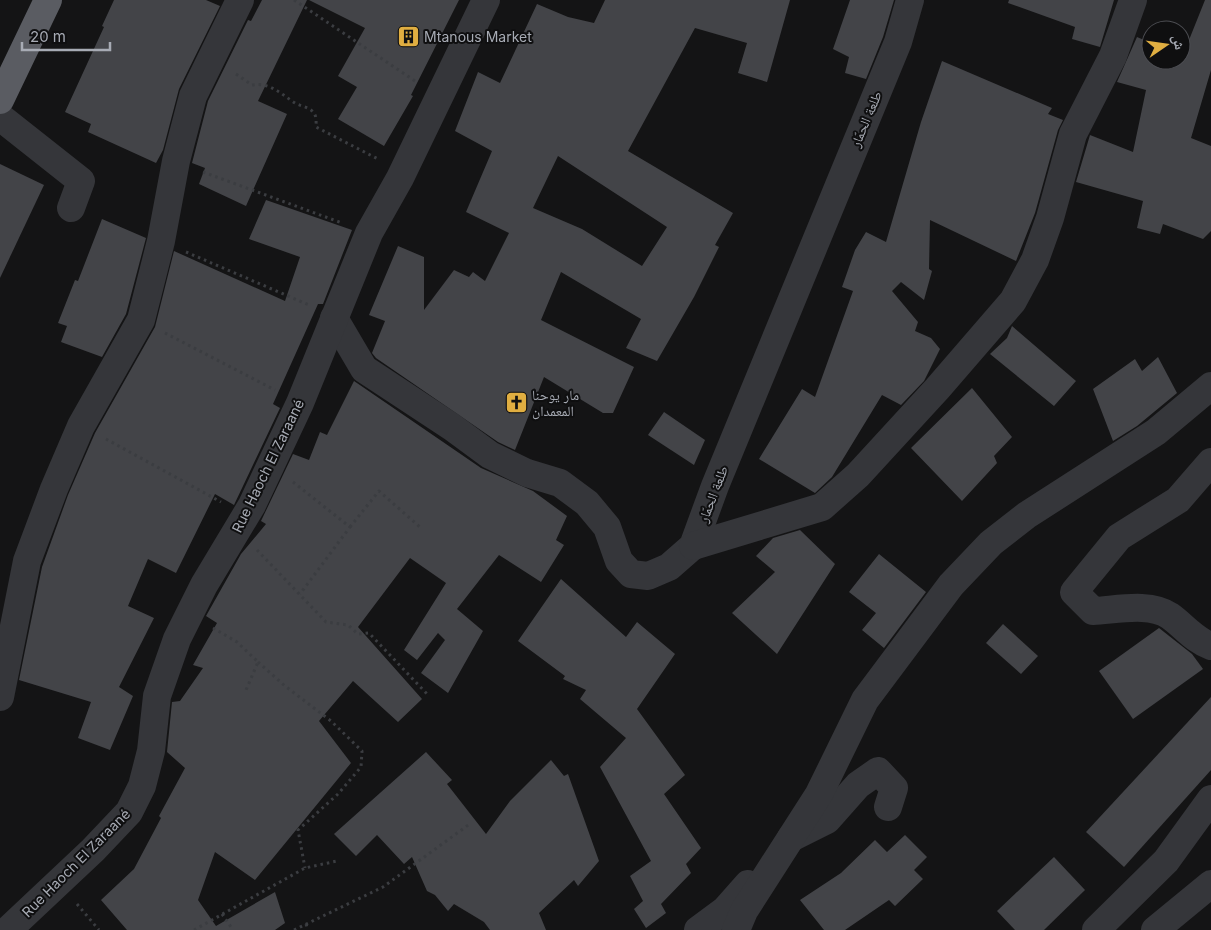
<svg xmlns="http://www.w3.org/2000/svg" width="1211" height="930" font-family="Inter,'Noto Naskh Arabic',sans-serif">
	<rect width="100%" height="100%" fill="#141415"/>
	<!-- building -->
	<g fill="#434448" fill-rule="evenodd">
		<path d="M 114,0 L 206,0 L 220,6 L 179,89 L 163,150 L 156,163 L 88,132 L 91,124 L 65,112 L 104,27 L 102,26 Z"/>
		<path d="M 262,0 L 307,0 L 258,101 L 287,114 L 246,206 L 199,184 L 205,168 L 192,163 L 208,101 L 248,20 L 251,21 Z"/>
		<path d="M 309,0 L 459,0 L 411,95 L 413,96 L 384,146 L 338,119 L 357,87 L 338,76 L 365,28 Z"/>
		<path d="M 605,0 L 790,0 L 767,82 L 738,73 L 747,43 L 695,28 L 628,151 L 733,213 L 715,245 L 719,247 L 694,297 L 657,361 L 626,348 L 641,319 L 561,272 L 541,320 L 634,367 L 613,413 L 603,413 L 544,377 L 515,450 L 498,442 L 376,358 L 372,353 L 385,321 L 369,315 L 398,246 L 424,257 L 424,310 L 454,270 L 469,277 L 473,272 L 485,281 L 509,233 L 466,212 L 492,151 L 455,131 L 478,72 L 500,83 L 537,4 L 568,17 L 594,23 ZM 558,156 L 667,227 L 642,266 L 582,229 L 533,208 Z"/>
		<path d="M 850,0 L 894,0 L 883,37 L 866,79 L 845,73 L 849,57 L 833,49 Z"/>
		<path d="M 1009,0 L 1114,0 L 1100,47 L 1072,39 L 1075,27 L 1008,3 Z"/>
		<path d="M 1205,0 L 1211,0 L 1211,70 L 1191,138 L 1211,146 L 1211,231 L 1203,239 L 1163,224 L 1160,234 L 1137,228 L 1143,201 L 1076,182 L 1090,135 L 1133,152 L 1146,90 L 1117,82 L 1137,37 L 1151,43 L 1151,60 L 1181,60 Z"/>
		<path d="M 942,61 L 1052,108 L 1048,114 L 1063,120 L 1058,130 L 1035,213 L 1016,261 L 930,220 L 929,269 L 932,271 L 924,300 L 901,282 L 892,291 L 918,322 L 915,331 L 931,338 L 940,349 L 924,381 L 901,405 L 882,395 L 832,477 L 815,493 L 759,459 L 802,389 L 815,397 L 853,291 L 842,287 L 855,250 L 866,232 L 886,242 L 921,122 Z"/>
		<path d="M 0,164 L 44,185 L 0,278 Z"/>
		<path d="M 266,200 L 352,230 L 323,304 L 318,304 L 273,404 L 280,408 L 234,505 L 215,494 L 176,573 L 148,559 L 128,606 L 154,618 L 119,687 L 133,696 L 110,750 L 78,738 L 91,702 L 19,680 L 42,567 L 68,495 L 95,433 L 155,327 L 174,251 L 285,301 L 300,257 L 249,239 Z"/>
		<path d="M 102,219 L 146,238 L 126,314 L 102,357 L 61,342 L 67,326 L 58,323 L 75,280 L 78,281 Z"/>
		<path d="M 1012,326 L 1076,381 L 1054,406 L 990,354 L 1007,338 Z"/>
		<path d="M 1158,357 L 1177,393 L 1137,426 L 1113,441 L 1093,389 L 1135,359 L 1142,371 Z"/>
		<path d="M 354,381 L 481,468 L 533,491 L 567,516 L 556,540 L 564,545 L 541,582 L 499,555 L 457,609 L 483,631 L 448,693 L 421,673 L 445,640 L 438,633 L 417,660 L 404,650 L 446,583 L 410,558 L 358,627 L 422,699 L 398,722 L 353,681 L 319,721 L 351,763 L 255,880 L 215,852 L 198,900 L 216,926 L 275,892 L 285,923 L 275,930 L 127,930 L 101,900 L 134,869 L 161,818 L 159,816 L 185,768 L 167,752 L 172,702 L 180,701 L 203,668 L 193,665 L 217,623 L 206,616 L 241,554 L 266,524 L 261,521 L 293,454 L 309,460 L 320,432 L 327,435 Z"/>
		<path d="M 972,388 L 1012,437 L 994,456 L 997,463 L 962,501 L 911,448 Z"/>
		<path d="M 664,412 L 705,440 L 694,465 L 648,435 Z"/>
		<path d="M 800,530 L 835,564 L 777,654 L 732,613 L 775,572 L 756,556 L 773,538 Z"/>
		<path d="M 879,554 L 926,592 L 884,648 L 862,630 L 876,613 L 849,592 Z"/>
		<path d="M 561,579 L 626,637 L 637,622 L 675,654 L 637,709 L 685,775 L 664,794 L 701,848 L 686,864 L 691,873 L 661,904 L 666,913 L 646,928 L 634,909 L 643,901 L 630,876 L 651,861 L 600,767 L 626,738 L 580,699 L 586,690 L 563,679 L 565,676 L 518,641 Z"/>
		<path d="M 1003,624 L 1038,656 L 1021,674 L 986,643 Z"/>
		<path d="M 1159,628 L 1192,654 L 1203,669 L 1133,719 L 1099,671 Z"/>
		<path d="M 1211,697 L 1211,770 L 1124,867 L 1086,832 Z"/>
		<path d="M 426,752 L 452,780 L 447,784 L 486,834 L 510,801 L 551,760 L 564,776 L 568,774 L 599,861 L 578,886 L 574,880 L 539,913 L 546,930 L 490,930 L 484,922 L 454,904 L 448,911 L 435,895 L 427,891 L 412,857 L 404,864 L 377,835 L 356,856 L 334,834 Z"/>
		<path d="M 905,835 L 927,857 L 914,870 L 923,879 L 895,906 L 889,900 L 845,930 L 824,930 L 800,900 L 841,873 L 875,840 L 887,852 Z"/>
		<path d="M 1054,857 L 1085,890 L 1044,930 L 1015,930 L 997,911 Z"/>
	</g>
	<g fill="none" stroke-linecap="round" stroke-linejoin="round">
		<!-- path -->
		<g stroke="#3b3d41" stroke-width="3" stroke-dasharray="2.5 4" stroke-linecap="butt">
			<path d="M 294,0 L 415,81"/>
			<path d="M 236,74 L 252,85 C 270,82 281,94 295,103 C 300,106 309,107 313,112 C 317,116 316,122 316,127 L 378,159"/>
			<path d="M 203,172 L 342,223"/>
			<path d="M 186,252 L 309,305"/>
			<path d="M 165,333 L 275,390"/>
			<path d="M 106,439 L 221,502"/>
			<path d="M 293,482 L 350,527 L 300,594"/>
			<path d="M 350,527 L 379,491 L 421,528"/>
			<path d="M 257,550 L 326,622 L 348,625 L 358,634 L 369,633 L 428,695"/>
			<path d="M 213,628 L 237,642 L 258,662 L 246,690"/>
			<path d="M 258,662 L 285,686 L 331,721 L 362,751 L 361,767 L 338,794 L 298,830 L 305,868"/>
			<path d="M 77,904 L 99,930"/>
			<path d="M 222,914 L 233,930"/>
			<path d="M 306,924 L 308,930"/>
			<path d="M 194,930 L 305,868 L 337,861"/>
			<path d="M 294,930 L 383,887 L 471,823"/>
		</g>
		<!-- minor -->
		<g stroke="#35363a" stroke-width="28">
			<path d="M 0,117 L 81,181 L 71,208"/>
			<path d="M 334,318 L 364,369 L 452,427 L 490,455 L 527,473 L 560,483 L 587,503 L 607,527 L 619,561 L 631,574 L 648,576 L 669,567 L 693,546 L 715,486 L 898,42 L 910,0"/>
			<path d="M 1211,462 L 1178,500 L 1119,537 L 1074,592 L 1093,611 C 1116,610 1150,602 1170,616 C 1184,626 1194,640 1211,646"/>
			<path d="M 693,546 L 822,507 L 858,475 L 937,389 L 1013,301 L 1035,260 L 1050,218 L 1073,134 L 1113,56 L 1133,0"/>
			<path d="M 0,697 L 27,561 L 54,489 L 81,426 L 141,320 L 161,241 L 176,161 L 193,96 L 240,0"/>
			<path d="M 791,838 L 827,820 L 858,785 L 878,771 L 894,788 L 888,807"/>
			<path d="M 8,930 L 93,850 L 129,812 L 142,786 L 151,751 L 157,696 L 177,639 L 204,585 L 252,505 L 300,403 L 369,233 L 400,178 L 486,0"/>
			<path d="M 698,930 L 725,910 L 748,884"/>
			<path d="M 736,930 L 744,911 L 819,794 L 865,700 L 951,585 L 991,543 L 1027,515 L 1156,432 L 1211,386"/>
			<path d="M 1096,930 L 1166,861 L 1211,799"/>
			<path d="M 1155,930 L 1211,884"/>
		</g>
		<!-- trunk -->
		<path stroke="#5a5c62" stroke-width="28" d="M 0,100 L 48,0"/>
	</g>
	<!-- icons -->
	<defs>
		<symbol id="building-square" viewBox="-11 -11 22 22"><rect x="-9" y="-9" width="18" height="18" rx="4" fill="#e0ae41" stroke="#0f0f10"/><path d="M-4-6H4V6H1V3H-1V6H-4ZM-2.5-4.3h1.7v1.8h-1.7ZM.8-4.3h1.7v1.8H.8ZM-2.5-1h1.7V.8h-1.7ZM.8-1h1.7V.8H.8Z" fill="#111"/></symbol>
		<symbol id="church-square" viewBox="-11 -11 22 22"><rect x="-9" y="-9" width="18" height="18" rx="4" fill="#e0ae41" stroke="#0f0f10"/><path d="M-1.2-6h2.4v3.5h3.3v2.4h-3.3V6h-2.4V-.1h-3.3v-2.4h3.3Z" fill="#111"/></symbol>
	</defs>
	<g fill-rule="evenodd">
		<use href="#building-square" x="396" y="24" width="25" height="25"/>
		<use href="#church-square" x="504" y="390" width="25" height="25"/>
	</g>
	<g text-anchor="middle" stroke-width="4" stroke-linejoin="round" paint-order="stroke">
		<!-- poi labels -->
		<g font-size="14" fill="#a7abb4" stroke="#0f0f10" text-anchor="start">
			<text x="424" y="42">Mtanous Market</text>
			<text x="532" y="400">مار يوحنا<tspan x="532" dy="16">المعمدان</tspan></text>
		</g>
		<!-- street labels -->
		<g font-size="14" fill="#a7abb4" stroke="#0f0f10">
			<text transform="translate(866 119) rotate(-67)" y="5">طلعة الحمّار</text>
			<text transform="translate(268 466) rotate(-64)" y="5">Rue Haoch El Zaraané</text>
			<text transform="translate(713 494) rotate(-69)" y="5">طلعة الحمّار</text>
			<text transform="translate(76 863) rotate(-45)" y="5">Rue Haoch El Zaraané</text>
		</g>
	</g>
	<!-- north arrow -->
	<g transform="translate(1166 45) rotate(77)"><circle r="24" fill="#0f0f10" stroke="#4c4d52"/>
	<path d="M0-4L9 19L0 12L-9 19Z" fill="#e0ae41"/>
	<text y="-8" font-size="14" font-weight="bold" text-anchor="middle" fill="#a7abb4">ش</text>
	</g>
	<!-- scale -->
	<path d="M22 42v8h88v-8" fill="none" stroke="#a7abb4" stroke-width="2.5"/>
	<text x="30" y="42" font-size="15" fill="#a7abb4" stroke="#0f0f10" stroke-width="4" paint-order="stroke">20 m</text>
</svg>
